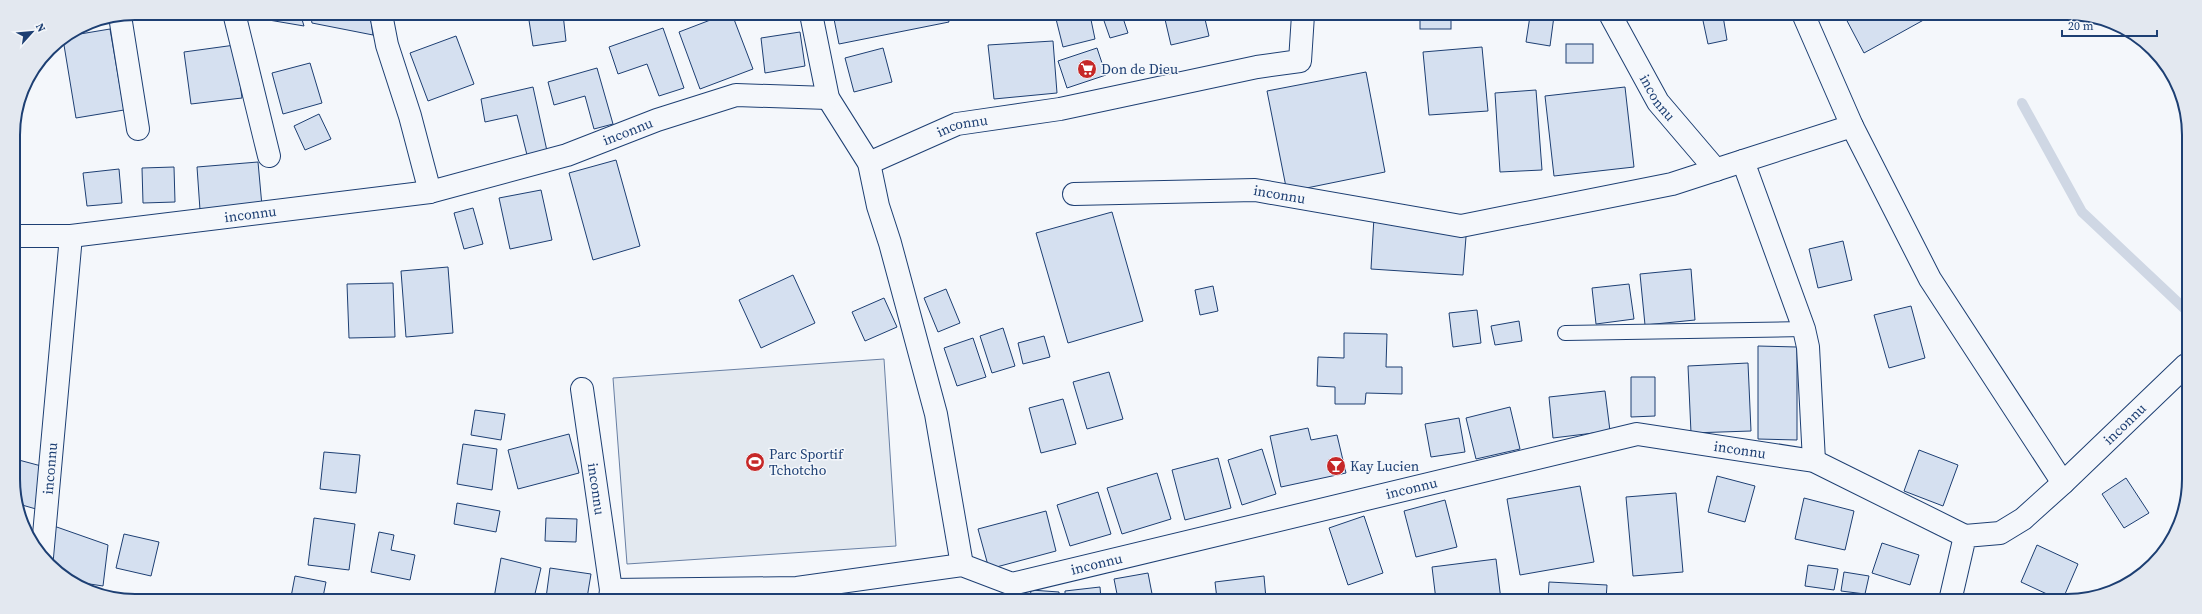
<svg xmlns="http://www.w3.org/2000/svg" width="2202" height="614" font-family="'Source Serif 4',serif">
	<rect width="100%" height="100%" fill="#f4f7fb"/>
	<!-- green -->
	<path fill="#e3e9f0" stroke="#687fa3" d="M 884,359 L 896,546 L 627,564 L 613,378 Z"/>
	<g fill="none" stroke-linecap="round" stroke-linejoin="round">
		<!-- stream -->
		<path stroke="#cfd7e4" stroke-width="10" d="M 2022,103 L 2082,212 L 2186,310"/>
	</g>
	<!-- building -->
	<g fill="#d5e0f0" stroke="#1d3f73">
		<path d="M 256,13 L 300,13 L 304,26 L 257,18 Z"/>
		<path d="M 310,13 L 370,13 L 373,35 L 312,23 Z"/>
		<path d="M 528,14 L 563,14 L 566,41 L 533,46 Z"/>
		<path d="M 726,14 L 732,14 L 753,69 L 700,89 L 679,32 Z"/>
		<path d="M 833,14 L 947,15 L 949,22 L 839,44 Z"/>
		<path d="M 1055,15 L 1090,15 L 1095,39 L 1063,47 Z"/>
		<path d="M 1102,15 L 1122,15 L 1128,33 L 1110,38 Z"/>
		<path d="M 1164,15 L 1204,15 L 1209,36 L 1171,45 Z"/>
		<rect x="1420" y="16" width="31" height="13"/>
		<path d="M 1530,16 L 1554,16 L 1550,46 L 1526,42 Z"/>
		<path d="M 1702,16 L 1723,16 L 1727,40 L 1708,44 Z"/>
		<path d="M 1845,17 L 1929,17 L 1864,53 Z"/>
		<path d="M 663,28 L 684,88 L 659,96 L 647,64 L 618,74 L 609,47 Z"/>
		<path d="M 110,29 L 124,110 L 76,118 L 63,39 L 68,36 Z"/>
		<path d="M 800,32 L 805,66 L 765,73 L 761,38 Z"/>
		<path d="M 456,36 L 474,84 L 428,101 L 410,53 Z"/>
		<path d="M 1053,41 L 1057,93 L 994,99 L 988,45 Z"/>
		<rect x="1566" y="44" width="27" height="19"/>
		<path d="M 235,45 L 242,98 L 191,104 L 184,52 Z"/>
		<path d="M 1482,47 L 1488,111 L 1429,115 L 1423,52 Z"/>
		<path d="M 883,48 L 892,82 L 854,92 L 845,58 Z"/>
		<path d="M 1097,48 L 1106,75 L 1067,88 L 1058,61 Z"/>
		<path d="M 310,63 L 322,103 L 283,114 L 272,73 Z"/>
		<path d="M 597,68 L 613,124 L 594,129 L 585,96 L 554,105 L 548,82 Z"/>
		<path d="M 1366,72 L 1385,172 L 1287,192 L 1267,91 Z"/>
		<path d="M 533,87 L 547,151 L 527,155 L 517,115 L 485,122 L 481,99 Z"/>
		<path d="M 1625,87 L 1634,167 L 1554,176 L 1545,96 Z"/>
		<path d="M 1536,90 L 1542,170 L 1500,172 L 1495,93 Z"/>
		<path d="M 319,114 L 331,139 L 305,150 L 294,126 Z"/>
		<path d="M 616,160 L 640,246 L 593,260 L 569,173 Z"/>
		<path d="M 258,162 L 262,206 L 200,210 L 197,167 Z"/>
		<path d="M 174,167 L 175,202 L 143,203 L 142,168 Z"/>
		<path d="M 119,169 L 122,203 L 87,206 L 83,173 Z"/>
		<path d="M 541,190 L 552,240 L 510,249 L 499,198 Z"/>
		<path d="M 473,208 L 483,244 L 464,249 L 454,213 Z"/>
		<path d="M 1112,212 L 1143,321 L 1068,343 L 1036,233 Z"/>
		<path d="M 1374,217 L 1467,224 L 1463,275 L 1371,269 Z"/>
		<path d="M 1843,241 L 1852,280 L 1818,288 L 1809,249 Z"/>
		<path d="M 448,267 L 453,333 L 406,337 L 401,271 Z"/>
		<path d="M 1691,269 L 1695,320 L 1645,325 L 1640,274 Z"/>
		<path d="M 793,275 L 815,323 L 761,348 L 739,300 Z"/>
		<path d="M 393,283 L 395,337 L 349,338 L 347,284 Z"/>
		<path d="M 1629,284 L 1634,319 L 1596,324 L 1592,288 Z"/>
		<path d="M 1213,286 L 1218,311 L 1200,315 L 1195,290 Z"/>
		<path d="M 946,289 L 960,323 L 938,332 L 924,298 Z"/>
		<path d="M 884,298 L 897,327 L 865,341 L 852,312 Z"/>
		<path d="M 1911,306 L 1925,358 L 1889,368 L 1874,315 Z"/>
		<path d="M 1477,310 L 1481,343 L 1453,347 L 1449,313 Z"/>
		<path d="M 1519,321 L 1522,341 L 1495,345 L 1491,326 Z"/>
		<path d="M 1003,328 L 1015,366 L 992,373 L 980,336 Z"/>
		<path d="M 1344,333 L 1387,334 L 1386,367 L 1402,367 L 1402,394 L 1366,393 L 1365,404 L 1335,404 L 1335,387 L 1317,386 L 1318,357 L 1344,358 Z"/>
		<path d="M 1044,336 L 1050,357 L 1023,364 L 1018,343 Z"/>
		<path d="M 973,338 L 986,377 L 957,386 L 944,348 Z"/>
		<path d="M 1758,346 L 1797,347 L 1797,440 L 1758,439 Z"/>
		<path d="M 1748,363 L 1751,431 L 1691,433 L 1688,366 Z"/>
		<path d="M 1109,372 L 1123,419 L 1087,429 L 1073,382 Z"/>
		<path d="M 1631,377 L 1655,377 L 1655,416 L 1631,417 Z"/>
		<path d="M 1605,391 L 1610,431 L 1553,438 L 1549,397 Z"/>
		<path d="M 1063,399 L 1076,444 L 1041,453 L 1029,408 Z"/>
		<path d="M 1510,407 L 1520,449 L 1476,459 L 1466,418 Z"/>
		<path d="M 475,410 L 505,414 L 501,440 L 471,435 Z"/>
		<path d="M 1459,418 L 1465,452 L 1431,457 L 1425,424 Z"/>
		<path d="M 1308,428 L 1311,440 L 1337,435 L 1346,473 L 1281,487 L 1270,436 Z"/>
		<path d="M 569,434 L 579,473 L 518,489 L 508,450 Z"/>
		<path d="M 463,444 L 497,449 L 492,490 L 457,484 Z"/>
		<path d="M 1262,449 L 1276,494 L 1242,505 L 1228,460 Z"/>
		<path d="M 1919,450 L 1958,465 L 1943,506 L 1904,491 Z"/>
		<path d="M 324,452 L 360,455 L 356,493 L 320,489 Z"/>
		<path d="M 1218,458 L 1231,508 L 1185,520 L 1172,470 Z"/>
		<path d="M 15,459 L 45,467 L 36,509 L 15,503 Z"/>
		<path d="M 1157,473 L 1171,519 L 1122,534 L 1107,488 Z"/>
		<path d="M 1717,476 L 1755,486 L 1745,522 L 1708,512 Z"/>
		<path d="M 2126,478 L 2149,513 L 2124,528 L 2102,494 Z"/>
		<path d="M 1580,486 L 1594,562 L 1520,575 L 1507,499 Z"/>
		<path d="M 1098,492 L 1111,534 L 1070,546 L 1057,505 Z"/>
		<path d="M 1676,493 L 1683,572 L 1633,576 L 1626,497 Z"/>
		<path d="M 1804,498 L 1854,511 L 1845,550 L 1795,539 Z"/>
		<path d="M 1445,500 L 1457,547 L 1416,557 L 1404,511 Z"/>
		<path d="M 457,503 L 500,511 L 496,532 L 454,524 Z"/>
		<path d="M 1046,511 L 1056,551 L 989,569 L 978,529 Z"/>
		<path d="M 1364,516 L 1383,573 L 1348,585 L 1329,528 Z"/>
		<path d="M 314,518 L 355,524 L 349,570 L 308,565 Z"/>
		<path d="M 546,518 L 577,519 L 576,542 L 545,541 Z"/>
		<path d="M 51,525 L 108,545 L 103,586 L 70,581 L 47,563 Z"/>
		<path d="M 379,532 L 394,535 L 391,550 L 415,555 L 410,580 L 371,572 Z"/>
		<path d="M 124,534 L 159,542 L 151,576 L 116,568 Z"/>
		<path d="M 1882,543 L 1919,555 L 1910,585 L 1872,573 Z"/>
		<path d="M 2037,545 L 2078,564 L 2062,601 L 2021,582 Z"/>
		<path d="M 501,558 L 541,568 L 534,598 L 494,598 Z"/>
		<path d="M 1496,559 L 1501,600 L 1436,600 L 1432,567 Z"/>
		<path d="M 1808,565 L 1838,569 L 1834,590 L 1805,586 Z"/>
		<path d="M 550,568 L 591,574 L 587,598 L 546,598 Z"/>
		<path d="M 1844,572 L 1869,576 L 1865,594 L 1841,591 Z"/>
		<path d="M 1148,573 L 1153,599 L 1118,599 L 1114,579 Z"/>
		<path d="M 295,576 L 326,582 L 323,597 L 291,597 Z"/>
		<path d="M 1264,576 L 1266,599 L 1217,599 L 1215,582 Z"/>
		<path d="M 1549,582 L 1607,585 L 1606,600 L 1548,600 Z"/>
		<path d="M 1100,587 L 1101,599 L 1065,599 L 1065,591 Z"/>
		<path d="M 1031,590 L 1059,592 L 1059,599 L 1030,599 Z"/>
	</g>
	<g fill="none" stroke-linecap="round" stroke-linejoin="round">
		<defs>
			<path id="service" d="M 1565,333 L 1804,329"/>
			<g id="minor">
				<path d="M 234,13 L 269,156"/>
				<path d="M 381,14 L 387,45 L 410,116 L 430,192"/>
				<path d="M 811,14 L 828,98 L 869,163 L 878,206 L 890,243 L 936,414 L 962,565"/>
				<path d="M 120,16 L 138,129"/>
				<path id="s1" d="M 1611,16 L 1658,102 L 1716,170"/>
				<path d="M 1804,16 L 1852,126 L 1930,279 L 2063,483"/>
				<path id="s2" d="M 869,163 L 957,124 L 1060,109 L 1257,67 L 1300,61 L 1303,15"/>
				<path id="s3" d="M 1074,194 L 1255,190 L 1461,226 L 1672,184 L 1743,161"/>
				<path id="s4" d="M 14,234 L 15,236 L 71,236 L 430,192 L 567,155 L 657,120 L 736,95 L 828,98"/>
				<path id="s5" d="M 582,389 L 611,590 L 610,598"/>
				<path d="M 1814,461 L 1808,347 L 1804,329 L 1743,161 L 1852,126"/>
				<path id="s6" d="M 42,557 L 71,236"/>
				<path id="s7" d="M 611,590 L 797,588 L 962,565 L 1012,584 L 1637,434 L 1814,461 L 1965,536"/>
				<path id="s8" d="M 1950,601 L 1965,536 L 2000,533 L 2023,519 L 2063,483 L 2186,365"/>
			</g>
		</defs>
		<!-- service casing -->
		<use href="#service" stroke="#1d3f73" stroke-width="16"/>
		<!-- minor casing -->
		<use href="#minor" stroke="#1d3f73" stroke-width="24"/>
		<!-- service -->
		<use href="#service" stroke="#f4f7fb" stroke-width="14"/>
		<!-- minor -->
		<use href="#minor" stroke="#f4f7fb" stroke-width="22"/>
	</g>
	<!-- icons -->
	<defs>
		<symbol id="supermarket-disc" viewBox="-11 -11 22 22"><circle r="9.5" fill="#c62828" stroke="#f4f7fb"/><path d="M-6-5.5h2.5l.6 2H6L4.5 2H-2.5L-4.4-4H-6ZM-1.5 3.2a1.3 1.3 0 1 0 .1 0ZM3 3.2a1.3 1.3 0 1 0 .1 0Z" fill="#fff"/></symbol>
		<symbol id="stadium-disc" viewBox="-11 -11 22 22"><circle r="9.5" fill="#c62828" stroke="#f4f7fb"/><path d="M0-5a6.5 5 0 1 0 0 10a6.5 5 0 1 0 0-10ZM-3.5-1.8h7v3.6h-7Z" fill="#fff"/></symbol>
		<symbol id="bar-disc" viewBox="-11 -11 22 22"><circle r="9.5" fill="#c62828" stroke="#f4f7fb"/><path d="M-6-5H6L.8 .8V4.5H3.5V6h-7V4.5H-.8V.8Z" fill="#fff"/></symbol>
	</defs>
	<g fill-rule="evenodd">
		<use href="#supermarket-disc" x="1076" y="58" width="22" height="22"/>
		<use href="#stadium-disc" x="744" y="451" width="22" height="22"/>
		<use href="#bar-disc" x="1325" y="455" width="22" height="22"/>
	</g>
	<g text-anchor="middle" stroke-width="3" stroke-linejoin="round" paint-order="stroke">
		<!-- poi labels -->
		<g font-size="14" fill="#1d3f73" stroke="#f4f7fb" text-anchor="start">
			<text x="1101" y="74">Don de Dieu</text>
			<text x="769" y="459">Parc Sportif<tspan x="769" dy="16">Tchotcho</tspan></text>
			<text x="1350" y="471">Kay Lucien</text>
		</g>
		<!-- street labels -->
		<g font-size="14" fill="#1d3f73" stroke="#f4f7fb">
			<text dy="5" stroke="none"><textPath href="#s1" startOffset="94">inconnu</textPath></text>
			<text dy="5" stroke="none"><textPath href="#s2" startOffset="101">inconnu</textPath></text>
			<text dy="5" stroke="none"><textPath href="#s4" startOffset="627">inconnu</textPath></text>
			<text dy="5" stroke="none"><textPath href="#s3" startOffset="206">inconnu</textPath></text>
			<text dy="5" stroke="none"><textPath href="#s4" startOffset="239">inconnu</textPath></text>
			<text dy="5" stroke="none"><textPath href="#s8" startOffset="268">inconnu</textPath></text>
			<text dy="5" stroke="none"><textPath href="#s7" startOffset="1153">inconnu</textPath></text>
			<text dy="5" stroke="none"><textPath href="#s6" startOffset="89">inconnu</textPath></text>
			<text dy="5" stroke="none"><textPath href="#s7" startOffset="817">inconnu</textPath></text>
			<text dy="5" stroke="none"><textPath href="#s5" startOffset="101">inconnu</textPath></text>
			<text dy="5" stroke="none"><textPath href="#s7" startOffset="493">inconnu</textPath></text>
		</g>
	</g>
	<!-- crop -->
	<path d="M0 0H2202V614H0ZM135 20H2067A115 115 0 0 1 2182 135V479A115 115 0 0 1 2067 594H135A115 115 0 0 1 20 479V135A115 115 0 0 1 135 20Z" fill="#e3e8f0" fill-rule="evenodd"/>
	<path fill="none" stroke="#1d3f73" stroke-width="2" d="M135 20H2067A115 115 0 0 1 2182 135V479A115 115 0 0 1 2067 594H135A115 115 0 0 1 20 479V135A115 115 0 0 1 135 20Z"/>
	<!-- north arrow -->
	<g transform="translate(32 32) rotate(63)" stroke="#f4f7fb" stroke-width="3" paint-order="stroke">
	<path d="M0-3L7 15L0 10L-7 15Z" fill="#1d3f73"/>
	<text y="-6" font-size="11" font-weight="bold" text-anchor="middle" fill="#1d3f73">N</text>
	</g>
	<!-- scale -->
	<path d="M2062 30v6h95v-6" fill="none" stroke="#1d3f73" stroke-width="2"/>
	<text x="2068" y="30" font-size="12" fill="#1d3f73" stroke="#f4f7fb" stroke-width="3" paint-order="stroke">20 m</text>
</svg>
